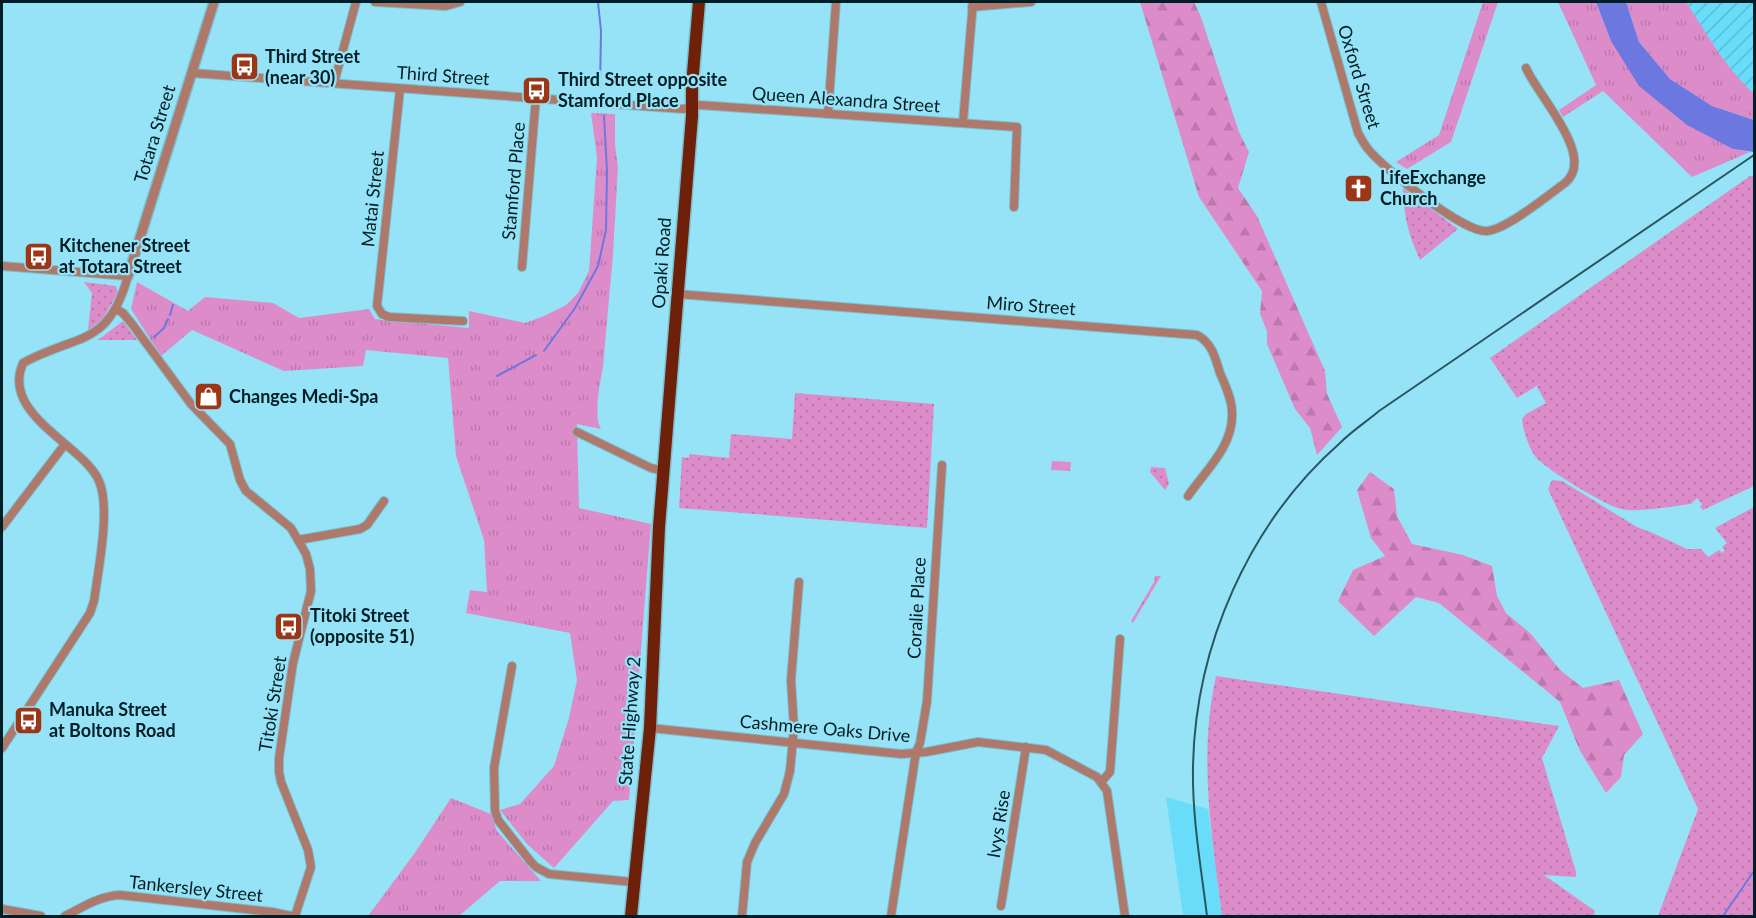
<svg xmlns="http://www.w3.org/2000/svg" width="1756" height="918" font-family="Lato,sans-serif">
	<defs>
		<pattern id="industrial-furrows" width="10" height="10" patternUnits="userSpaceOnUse" patternTransform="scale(1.5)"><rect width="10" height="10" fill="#68dcf8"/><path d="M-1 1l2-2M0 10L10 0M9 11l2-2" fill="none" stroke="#58bcd4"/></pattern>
		<pattern id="grass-dots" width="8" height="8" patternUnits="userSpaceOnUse" patternTransform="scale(1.5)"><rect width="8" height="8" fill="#dd8cca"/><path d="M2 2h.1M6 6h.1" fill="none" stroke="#bc78ad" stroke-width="1.8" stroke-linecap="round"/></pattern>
		<pattern id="forest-firs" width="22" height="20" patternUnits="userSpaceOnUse" patternTransform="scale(1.5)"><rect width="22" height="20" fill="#dd8cca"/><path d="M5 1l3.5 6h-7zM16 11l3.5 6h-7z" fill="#bc78ad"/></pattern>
		<pattern id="park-tufts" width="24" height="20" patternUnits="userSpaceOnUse" patternTransform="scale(1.5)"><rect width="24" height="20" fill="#dd8cca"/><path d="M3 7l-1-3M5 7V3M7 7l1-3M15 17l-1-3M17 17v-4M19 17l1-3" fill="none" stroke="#bc78ad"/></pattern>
	</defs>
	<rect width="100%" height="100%" fill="#96e3f7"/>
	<!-- built -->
	<path fill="#68dcf8" d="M 1166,797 L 1208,809 L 1222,916 L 1183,916 Z"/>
	<!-- industrial -->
	<path fill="url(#industrial-furrows)" d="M 1686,2 L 1754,2 L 1754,94 L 1737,78 L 1702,28 Z"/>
	<!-- grass -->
	<g fill="url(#grass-dots)">
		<path d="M 1750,176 L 1754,176 L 1754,486 L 1703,510 L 1700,507 L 1702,504 L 1697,498 L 1691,504 C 1673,506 1637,513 1621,509 C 1606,506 1542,467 1534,455 C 1528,445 1523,430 1522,419 L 1526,414 L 1546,403 L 1537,387 L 1540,384 L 1517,398 L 1490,358 Z"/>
		<path d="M 1403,188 L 1458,229 L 1420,260 C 1408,234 1404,217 1403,188 Z"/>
		<path d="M 84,282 L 116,286 L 118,293 L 102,320 L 88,330 L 92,293 Z"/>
		<path d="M 123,321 L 137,340 L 98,340 Z"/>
		<path d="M 795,393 L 934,404 L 927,528 L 679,508 L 682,457 L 689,458 L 689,454 L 729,458 L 731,434 L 792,439 Z"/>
		<path d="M 1151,467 L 1165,468 L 1169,484 L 1165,490 L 1150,472 Z"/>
		<path d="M 1552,480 L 1562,481 L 1637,527 L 1655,534 L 1687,549 L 1701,549 L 1708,557 L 1719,550 L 1722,553 L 1725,550 L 1722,547 L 1727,543 L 1715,528 L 1754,507 L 1754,916 L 1658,916 L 1698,809 L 1548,489 Z"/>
		<path d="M 1155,576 L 1161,576 L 1133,623 L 1131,621 L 1154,582 Z"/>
		<path d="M 1216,676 L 1559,726 L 1542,758 L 1576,872 L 1576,877 L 1544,875 L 1595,911 L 1594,916 L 1222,916 C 1212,836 1198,757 1216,676 Z"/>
	</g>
	<!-- forest -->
	<g fill="url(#forest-firs)">
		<path d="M 1140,2 L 1194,2 L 1201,17 L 1239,132 L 1249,152 L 1238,188 L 1257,216 L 1325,371 L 1327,394 L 1342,427 L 1317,455 L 1310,428 L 1295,409 L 1267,344 L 1267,331 L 1260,314 L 1262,291 L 1199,197 Z"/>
		<path d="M 1370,472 L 1394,489 L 1397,516 L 1412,544 L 1463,555 L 1492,566 L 1497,596 L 1506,613 L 1531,634 L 1560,670 L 1583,688 L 1619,680 L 1643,734 L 1624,755 L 1621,777 L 1606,793 L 1580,751 L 1560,702 L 1439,603 L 1416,597 L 1374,636 L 1338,601 L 1353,570 L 1385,556 L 1371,538 L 1357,490 Z"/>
	</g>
	<!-- park -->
	<g fill="url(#park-tufts)">
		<path d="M 1483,2 L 1498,2 L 1451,142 L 1407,169 L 1396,162 L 1439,135 Z"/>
		<path d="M 1558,2 L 1596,2 L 1611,41 L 1733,149 L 1750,152 L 1692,177 L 1603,91 L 1563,117 L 1559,110 L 1596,85 Z"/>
		<path d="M 1626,2 L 1686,2 C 1707,34 1725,67 1754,94 L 1754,120 L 1712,106 L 1670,79 L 1639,42 Z"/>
		<path d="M 591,113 L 615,114 L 615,145 L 618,167 L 613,254 L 603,367 C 600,383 593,416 601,429 L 577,424 L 579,508 L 651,524 L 629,800 L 613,801 L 554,868 L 527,844 L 500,810 L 520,804 L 554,766 L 569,718 L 577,680 L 570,633 L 466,613 L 470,590 L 487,592 L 484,540 L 456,456 L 448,358 L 366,350 L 363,366 L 284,371 L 192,330 L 161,356 L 131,309 L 137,282 L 188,311 L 205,297 L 273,303 L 299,318 L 369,309 L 375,319 L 469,328 L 469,311 L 525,323 L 544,316 L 566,305 L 578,293 L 589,271 L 597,157 Z"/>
		<path d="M 1052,461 L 1071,462 L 1070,471 L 1051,470 Z"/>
		<path d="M 451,798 L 491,814 L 497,831 L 541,881 L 500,881 L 459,916 L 368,916 L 414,854 Z"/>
	</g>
	<!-- water -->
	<path fill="#6c77e0" d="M 1596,2 L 1626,2 L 1639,42 L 1670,79 L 1712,106 L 1754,120 L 1754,152 L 1733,149 L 1687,125 L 1639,86 L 1611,41 Z"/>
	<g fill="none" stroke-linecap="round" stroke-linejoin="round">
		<!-- stream -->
		<g stroke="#6c77e0" stroke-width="2">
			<path d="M 598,2 L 601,31 L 600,87"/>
			<path d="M 170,315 L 173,305"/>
			<path d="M 154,337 L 164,328 L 168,319"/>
			<path d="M 544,351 L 575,308 L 598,266 L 606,230 L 607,171 L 604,116"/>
			<path d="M 497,376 L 536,355"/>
			<path d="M 1723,916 L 1754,871"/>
		</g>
		<defs>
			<g id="minor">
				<path d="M 375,2 L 446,6 L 460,2"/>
				<path d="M 1321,2 L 1358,133 C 1361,138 1364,144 1368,149 C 1383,168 1465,234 1487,231 C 1507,229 1547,196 1565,183 C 1597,157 1538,96 1526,68"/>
				<path d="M 972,7 L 1031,2"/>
				<path d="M 192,73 L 683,109 L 699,105 L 1017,127 L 1014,207"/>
				<path d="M 334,83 L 356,2"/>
				<path d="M 400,89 L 377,306 L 382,314 L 389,317 L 463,321"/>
				<path d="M 828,114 L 836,2"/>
				<path d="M 963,122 L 973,2"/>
				<path d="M 2,266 L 128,276 C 108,348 78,333 23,363 C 0,415 84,445 99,481 C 111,508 98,571 94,601 L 90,613 L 2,748"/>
				<path d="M 522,267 L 536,97"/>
				<path d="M 677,294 L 1197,335 C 1212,343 1215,357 1220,373 C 1225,385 1232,399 1232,412 C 1234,446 1205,471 1188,496"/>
				<path d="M 116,309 L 123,313 L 132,324 L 191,404 L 230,444 L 240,480 L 246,491 L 291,528 L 306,554 L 310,569 L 311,591 L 293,663 L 279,758 L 279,772 L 281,782 L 308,850 L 311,867 L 295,916"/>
				<path d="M 577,432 L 651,468 L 664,471"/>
				<path d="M 2,527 L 62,448"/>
				<path d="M 298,540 L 360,529 L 367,525 L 384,501"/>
				<path d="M 512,666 L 494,768 L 495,811 L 498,820 L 531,862 L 536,867 L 549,874 L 633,882"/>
				<path d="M 650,728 L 901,754 L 926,752 L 978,742 L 1046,750 L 1097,777 L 1107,791 L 1125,916"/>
				<path d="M 1102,781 L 1110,772 L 1120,639"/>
				<path d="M 1001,906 L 1026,747"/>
				<path d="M 2,909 L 41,916"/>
				<path d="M 65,916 C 83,907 99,896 120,895 L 272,912 L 291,916"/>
				<path d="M 742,916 L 747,862 L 755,843 L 784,794 L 790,771 L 794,728 L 791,680 L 799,582"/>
				<path d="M 891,916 L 916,752 L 920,743 L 927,701 L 942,465"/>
			</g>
			<path id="tertiary" d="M 128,276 L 214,2"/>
			<path id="trunk" d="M 631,916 L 650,728 L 659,527 L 692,116 L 692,85 L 699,2"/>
		</defs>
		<!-- minor casing -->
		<use href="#minor" stroke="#7bc0d1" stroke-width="10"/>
		<!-- tertiary casing -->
		<use href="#tertiary" stroke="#7bc0d1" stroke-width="12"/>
		<!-- trunk casing -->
		<use href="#trunk" stroke="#7bc0d1" stroke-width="15"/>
		<!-- minor -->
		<use href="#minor" stroke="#ae796a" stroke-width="8"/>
		<!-- tertiary -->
		<use href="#tertiary" stroke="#ae796a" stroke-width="9"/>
		<!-- trunk -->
		<use href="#trunk" stroke="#6e2009" stroke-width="12"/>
		<!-- rail -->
		<path stroke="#2a5660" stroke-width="2" d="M 1207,916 C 1201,867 1192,817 1193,767 C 1195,646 1249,523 1340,443 C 1352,431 1366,422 1379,411 L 1754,155"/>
	</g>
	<!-- icons -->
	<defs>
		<symbol id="bus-square" viewBox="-11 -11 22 22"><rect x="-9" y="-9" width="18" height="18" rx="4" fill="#9d3517" stroke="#96e3f7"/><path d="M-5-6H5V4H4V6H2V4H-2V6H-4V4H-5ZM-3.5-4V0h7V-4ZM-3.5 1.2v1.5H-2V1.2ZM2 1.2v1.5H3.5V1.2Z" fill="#fff"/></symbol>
		<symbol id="church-square" viewBox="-11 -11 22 22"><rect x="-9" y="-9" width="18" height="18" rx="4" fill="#9d3517" stroke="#96e3f7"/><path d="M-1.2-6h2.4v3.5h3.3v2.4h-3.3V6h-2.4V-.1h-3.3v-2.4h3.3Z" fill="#fff"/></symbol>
		<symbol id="shop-square" viewBox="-11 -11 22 22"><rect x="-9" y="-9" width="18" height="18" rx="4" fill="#9d3517" stroke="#96e3f7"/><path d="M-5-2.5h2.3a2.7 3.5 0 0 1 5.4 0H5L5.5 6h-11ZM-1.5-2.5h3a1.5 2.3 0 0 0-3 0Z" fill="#fff"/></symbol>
	</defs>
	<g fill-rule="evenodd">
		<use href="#bus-square" x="228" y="50" width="33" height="33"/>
		<use href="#bus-square" x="520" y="74" width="33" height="33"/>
		<use href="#church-square" x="1342" y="172" width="33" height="33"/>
		<use href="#bus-square" x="22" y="240" width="33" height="33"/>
		<use href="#shop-square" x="192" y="380" width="33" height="33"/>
		<use href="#bus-square" x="272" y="610" width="33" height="33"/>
		<use href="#bus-square" x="12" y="704" width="33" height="33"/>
	</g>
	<g text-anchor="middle" stroke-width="4.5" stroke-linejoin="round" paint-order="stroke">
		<!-- poi labels -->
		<g font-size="18" font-weight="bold" fill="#001e25" stroke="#96e3f7" text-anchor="start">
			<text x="265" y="63">Third Street<tspan x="265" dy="21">(near 30)</tspan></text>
			<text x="558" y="86">Third Street opposite<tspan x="558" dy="21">Stamford Place</tspan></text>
			<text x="1380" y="184">LifeExchange<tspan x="1380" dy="21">Church</tspan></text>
			<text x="59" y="252">Kitchener Street<tspan x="59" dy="21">at Totara Street</tspan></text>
			<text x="229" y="403">Changes Medi-Spa</text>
			<text x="310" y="622">Titoki Street<tspan x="310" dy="21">(opposite 51)</tspan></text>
			<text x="49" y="716">Manuka Street<tspan x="49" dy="21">at Boltons Road</tspan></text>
		</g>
		<!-- street labels -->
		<g font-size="18" fill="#001e25" stroke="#96e3f7">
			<text transform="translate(443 76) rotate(4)" y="6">Third Street</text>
			<text transform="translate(1359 77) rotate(73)" y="6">Oxford Street</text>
			<text transform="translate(846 100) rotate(4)" y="6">Queen Alexandra Street</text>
			<text transform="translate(155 134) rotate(-73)" y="6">Totara Street</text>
			<text transform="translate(514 181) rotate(-85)" y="6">Stamford Place</text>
			<text transform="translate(373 199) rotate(-84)" y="6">Matai Street</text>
			<text transform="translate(662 263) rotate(-86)" y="6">Opaki Road</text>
			<text transform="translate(1031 306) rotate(4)" y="6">Miro Street</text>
			<text transform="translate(917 608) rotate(-87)" y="6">Coralie Place</text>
			<text transform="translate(273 704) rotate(-81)" y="6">Titoki Street</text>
			<text transform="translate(630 721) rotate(-86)" y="6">State Highway 2</text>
			<text transform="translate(825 729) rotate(5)" y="6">Cashmere Oaks Drive</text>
			<text transform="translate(999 824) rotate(-81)" y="6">Ivys Rise</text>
			<text transform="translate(196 889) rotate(6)" y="6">Tankersley Street</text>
		</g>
	</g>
	<!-- border -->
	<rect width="1756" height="918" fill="none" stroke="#001e25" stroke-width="6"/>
</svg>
